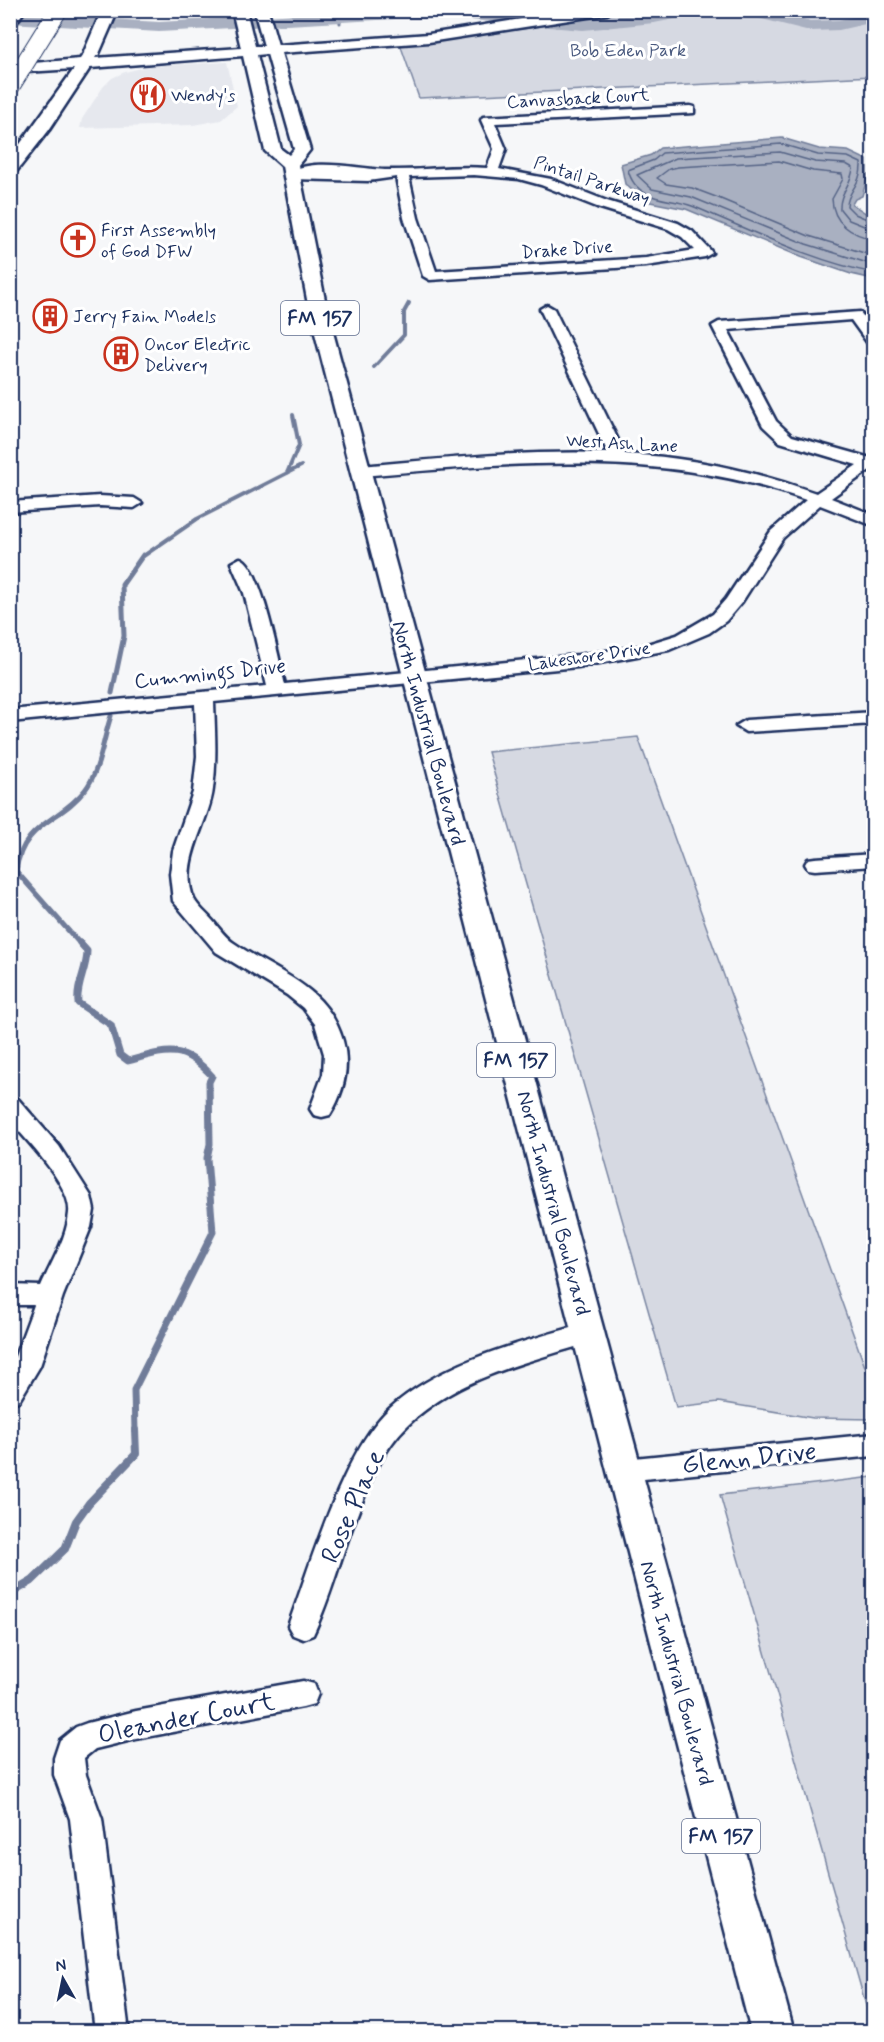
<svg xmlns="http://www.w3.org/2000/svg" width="884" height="2042" font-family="Mynerve,sans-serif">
	<rect width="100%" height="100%" fill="#f6f7f9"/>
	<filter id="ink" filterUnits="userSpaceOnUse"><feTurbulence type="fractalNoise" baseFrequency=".0167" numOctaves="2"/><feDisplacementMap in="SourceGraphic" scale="12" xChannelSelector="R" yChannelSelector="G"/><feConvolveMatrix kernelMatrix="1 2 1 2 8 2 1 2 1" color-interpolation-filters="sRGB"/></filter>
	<g filter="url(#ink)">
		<!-- built -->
		<path fill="#e6e8ee" d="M 227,62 L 237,106 L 221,120 L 193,125 L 80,128 L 82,119 L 103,87 L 112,78 L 125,72 L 149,66 Z"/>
		<!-- green -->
		<g fill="#d6d9e2" stroke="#7884a0" stroke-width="1.5">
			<path d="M 630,11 L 873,11 L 873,76 L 419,98 L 400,44 L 529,28 Z"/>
			<path d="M 638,737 L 873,1389 L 873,1419 L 813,1418 L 719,1402 L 676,1407 L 488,752 Z"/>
			<path d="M 873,1477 L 874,1477 L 873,2030 L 720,1495 Z"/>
		</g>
		<!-- water -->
		<path fill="#a9b0c1" stroke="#707c99" stroke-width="1.5" d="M 782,138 L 819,149 L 848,151 L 867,160 L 867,179 L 862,196 L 855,199 L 852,204 L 873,218 L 873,279 L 851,274 L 801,257 L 686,209 L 645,201 L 625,184 L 621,164 L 651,155 L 660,148 Z"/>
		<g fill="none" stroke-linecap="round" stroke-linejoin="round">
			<!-- shore -->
			<g stroke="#546386" stroke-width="1.5">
				<path d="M 874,222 L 855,214 L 847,206 C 847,191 862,185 861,163 L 848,157 L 818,155 L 781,144 L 662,153 L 654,160 L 628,170 C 631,181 636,188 647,194 C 660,201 678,200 692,206 C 751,230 811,261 874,273"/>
				<path d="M 874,230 L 849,220 L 840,209 C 839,193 852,184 853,168 L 846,164 L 815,162 L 780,152 L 676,158 L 637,175 L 652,189 L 691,197 L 806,244 L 874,265"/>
				<path d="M 874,239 C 851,235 833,223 832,199 L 843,179 L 842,174 L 813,171 L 779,161 L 678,167 L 669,169 L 657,178 L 666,184 L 692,188 L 716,197 L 809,236 L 874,256"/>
			</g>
			<!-- stream-far4 -->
			<path stroke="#707c99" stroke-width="3" d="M 339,17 L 340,23"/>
			<!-- stream-far3 -->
			<g stroke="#707c99" stroke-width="4">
				<path d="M 374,367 L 404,335 L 404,312 L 409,303"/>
				<path d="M 287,473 L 299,445 L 293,415"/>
				<path d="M 142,557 L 197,519 L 301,466"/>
			</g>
			<!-- stream-far2 -->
			<g stroke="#707c99" stroke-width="5">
				<path d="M 112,693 L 124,636 L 122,585 L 143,555"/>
				<path d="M 81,945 L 16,871 C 22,823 60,822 85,790 C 100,771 103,739 111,716"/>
			</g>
			<!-- stream-far1 -->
			<path stroke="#707c99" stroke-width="7" d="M 80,943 L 87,951 C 87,970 76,984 78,1003 L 111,1025 L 120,1055 L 128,1061 C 168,1050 182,1043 212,1076 L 209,1082 L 210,1144 L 207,1158 L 213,1232 L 134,1390 L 135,1432"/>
			<!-- stream -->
			<path stroke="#707c99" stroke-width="8" d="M 10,1594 L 32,1581 L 65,1549 L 76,1521 L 89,1503 L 136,1454 L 135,1430"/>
			<!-- river -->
			<g fill="#a9b0c1" fill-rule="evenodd">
				<path d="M 366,10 L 478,10 L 583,20 L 666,10 L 702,10 L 700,14 L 654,23 L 583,30 L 460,19 L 395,19 L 159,32 L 10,23 L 10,13 L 159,22 Z"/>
				<path d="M 740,10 L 770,10 L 810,21 L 839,20 L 874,12 L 874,22 L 839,30 L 810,31 L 742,14 Z"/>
			</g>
			<defs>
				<g id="minor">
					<path d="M 690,106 L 694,107 L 694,113 L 495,123 L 506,149 L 499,169 L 551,179 L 607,201 L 678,223 L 692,231 L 710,250 L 712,253 L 705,257 L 646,266 L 430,280 L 423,276 L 404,218 L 396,177 L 368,181 L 292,179 L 286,175 C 306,156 360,169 385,170 C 419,171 453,165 487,168 L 494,149 L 481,120 L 483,117 ZM 474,175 L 519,179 L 541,185 L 597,207 L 668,229 L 682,237 L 695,250 L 646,258 L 436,271 L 418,218 L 409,177 Z"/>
					<path d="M 547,305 L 554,309 L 625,454 C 690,457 755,471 816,493 L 857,465 L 780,442 L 763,426 L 712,326 L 719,322 L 860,312 L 874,331 L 874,346 L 869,345 L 851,320 L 728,330 L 776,421 L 792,436 L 874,459 L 874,467 L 831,498 L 874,515 L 874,526 L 820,505 L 783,538 L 742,602 L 726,621 L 709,633 L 669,650 L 578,667 L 214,702 C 215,731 217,759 213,789 C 209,824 178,862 194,899 C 198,907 207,914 212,920 C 219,928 226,938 234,943 C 277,973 327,985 343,1041 C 350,1066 344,1092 330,1115 L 322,1117 L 314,1115 L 310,1109 L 323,1074 L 324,1054 L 315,1024 L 303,1008 L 287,995 L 216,952 L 173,901 L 170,874 L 173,851 L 193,792 L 197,756 L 195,704 L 10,722 L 10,710 L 267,686 L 244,593 L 231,563 L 240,558 C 261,563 279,661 285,684 L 578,655 L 641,646 L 677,635 L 713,614 L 726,599 L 771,531 L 806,500 C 661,448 511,463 361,476 L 353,471 L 361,466 C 443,459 526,450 608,453 L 540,309 Z"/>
					<path d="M 100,496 L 134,498 L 142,503 L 134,508 L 100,506 L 10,512 L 10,502 Z"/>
					<path d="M 874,712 L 874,724 L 746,732 L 736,726 L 746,720 Z"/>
					<path d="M 874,854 L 874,866 L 815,870 L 808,869 L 805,864 L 808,859 L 815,858 Z"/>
					<path d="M 10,1097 L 18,1099 L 59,1146 L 91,1196 L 94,1210 L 91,1227 L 63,1296 L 40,1366 L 19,1401 L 10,1403 L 10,1370 L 34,1305 L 10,1305 L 10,1285 L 41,1286 C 51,1263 67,1238 69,1213 C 72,1186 27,1141 10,1121 Z"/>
					<path d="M 588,1323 L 597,1326 L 601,1333 L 597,1340 C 533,1361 458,1376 408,1425 C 383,1448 369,1484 357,1515 C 341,1555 331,1597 313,1635 L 303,1639 L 293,1635 L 288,1626 C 310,1566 343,1451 389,1409 C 442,1361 521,1342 588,1323 Z"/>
					<path d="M 874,1434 L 874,1456 L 624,1481 L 614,1478 L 610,1470 L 614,1462 L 624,1459 Z"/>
					<path d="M 303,1681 L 314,1684 L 318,1694 L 314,1704 L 303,1707 L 136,1739 L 95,1749 L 84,1758 L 86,1775 L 102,1819 L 129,2032 L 95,2032 L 70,1819 L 54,1775 L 54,1758 L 60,1740 L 76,1727 L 87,1723 L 136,1711 Z"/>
				</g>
				<path id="major" d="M 232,10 L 246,10 L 255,46 L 264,46 L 254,10 L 268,10 L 278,45 L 429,34 L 577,10 L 614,10 L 607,14 L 429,42 L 281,53 L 310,150 L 298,165 L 327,310 L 794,2032 L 751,2032 L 309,310 L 282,166 L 265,151 L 243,56 L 90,68 L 49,130 L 16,172 L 10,174 L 10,158 L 74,69 L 10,73 L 10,65 L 80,59 L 87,49 L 92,48 L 99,52 L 95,58 L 241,48 ZM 267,54 L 294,149 L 289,155 L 281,149 L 257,55 Z"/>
				<g id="highway">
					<path d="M 10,10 L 25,10 L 16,23 L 10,25 Z"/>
					<path d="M 102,10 L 118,10 L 98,56 L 86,56 L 84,52 Z"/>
				</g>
			</defs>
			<!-- minor casing -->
			<use href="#minor" stroke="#1b2f5e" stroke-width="5"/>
			<!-- major casing -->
			<use href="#major" stroke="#1b2f5e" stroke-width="5"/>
			<!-- highway casing -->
			<use href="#highway" stroke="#1b2f5e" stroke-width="5"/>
			<!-- minor -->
			<use href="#minor" fill="#fff" fill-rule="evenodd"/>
			<!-- major -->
			<use href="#major" fill="#fff" fill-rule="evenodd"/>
			<!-- highway -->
			<use href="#highway" fill="#fff" fill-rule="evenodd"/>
			<defs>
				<path id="highway-bridge" d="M 10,87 L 58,10"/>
			</defs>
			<!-- highway-bridge casing -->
			<use href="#highway-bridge" stroke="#1b2f5e" stroke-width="20" stroke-linecap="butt"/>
			<!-- highway-bridge -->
			<use href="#highway-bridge" stroke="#fff" stroke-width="18"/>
		</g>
	</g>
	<!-- icons -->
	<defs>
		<symbol id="restaurant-ring" viewBox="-11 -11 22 22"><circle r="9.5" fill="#fff" stroke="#c8321e" stroke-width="1.5"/><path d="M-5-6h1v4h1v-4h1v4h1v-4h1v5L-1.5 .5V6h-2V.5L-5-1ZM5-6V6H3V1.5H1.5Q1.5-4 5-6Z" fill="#c8321e"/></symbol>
		<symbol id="church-ring" viewBox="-11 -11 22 22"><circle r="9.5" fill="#fff" stroke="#c8321e" stroke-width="1.5"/><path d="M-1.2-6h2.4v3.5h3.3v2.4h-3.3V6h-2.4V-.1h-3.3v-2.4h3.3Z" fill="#c8321e"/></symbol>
		<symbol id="building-ring" viewBox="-11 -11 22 22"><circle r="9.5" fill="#fff" stroke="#c8321e" stroke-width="1.5"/><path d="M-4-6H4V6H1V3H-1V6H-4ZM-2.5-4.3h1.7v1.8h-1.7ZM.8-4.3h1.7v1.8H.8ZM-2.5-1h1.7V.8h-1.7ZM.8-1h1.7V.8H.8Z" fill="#c8321e"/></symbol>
	</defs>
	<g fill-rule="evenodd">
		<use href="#restaurant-ring" x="129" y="76" width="38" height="38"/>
		<use href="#church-ring" x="59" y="221" width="38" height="38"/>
		<use href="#building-ring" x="31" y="297" width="38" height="38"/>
		<use href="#building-ring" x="102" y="335" width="38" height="38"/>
	</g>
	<g text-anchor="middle" stroke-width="6" stroke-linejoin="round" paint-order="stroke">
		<!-- far-park labels -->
		<g font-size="18" fill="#4a5a7f" stroke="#fff">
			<text x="628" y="56">Bob Eden Park</text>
		</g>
		<!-- far-poi labels -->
		<g font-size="18" fill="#1b2f5e" stroke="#fff" text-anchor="start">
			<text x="171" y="101">Wendy's</text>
			<text x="101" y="236">First Assembly<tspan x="101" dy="21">of God DFW</tspan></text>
			<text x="73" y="322">Jerry Fain Models</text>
			<text x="144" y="350">Oncor Electric<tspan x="144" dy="21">Delivery</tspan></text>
		</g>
		<!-- far-street labels -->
		<g font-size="18" fill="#1b2f5e" stroke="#fff">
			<text transform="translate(578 98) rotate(-3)" y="6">Canvasback Court</text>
			<text transform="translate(592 180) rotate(18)" y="6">Pintail Parkway</text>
			<text transform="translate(567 249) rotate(-4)" y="6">Drake Drive</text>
			<text transform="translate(622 443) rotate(3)" y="6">West Ash Lane</text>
			<text transform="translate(589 656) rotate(-8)" y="6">Lakeshore Drive</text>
		</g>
		<!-- shield labels -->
		<g fill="#fff" stroke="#5f6d8e" stroke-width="1.5">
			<rect x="281" y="301" width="78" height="34" rx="4.5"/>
			<rect x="477" y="1043" width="78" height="34" rx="4.5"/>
			<rect x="682" y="1819" width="78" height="34" rx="4.5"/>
		</g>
		<g font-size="20" font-weight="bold" fill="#1b2f5e">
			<text x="320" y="325">FM 157</text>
			<text x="516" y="1067">FM 157</text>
			<text x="721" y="1843">FM 157</text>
		</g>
		<!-- street labels -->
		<g font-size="21" fill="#1b2f5e" stroke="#fff">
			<text transform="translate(210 673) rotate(-6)" y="7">Cummings Drive</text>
			<text transform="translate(429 733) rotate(75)" y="7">North Industrial Boulevard</text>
			<text transform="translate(554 1203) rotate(75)" y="7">North Industrial Boulevard</text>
			<text transform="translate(677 1673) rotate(75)" y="7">North Industrial Boulevard</text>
		</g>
		<!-- near-street labels -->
		<g font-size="26" fill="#1b2f5e" stroke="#fff">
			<text transform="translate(749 1457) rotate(-6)" y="9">Glenn Drive</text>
			<text transform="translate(352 1506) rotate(-66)" y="9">Rose Place</text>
			<text transform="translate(186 1717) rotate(-11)" y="9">Oleander Court</text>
		</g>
	</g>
	<!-- margin -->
	<rect width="884" height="2042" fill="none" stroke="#fff" stroke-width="36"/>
	<rect x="18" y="18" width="848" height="2006" fill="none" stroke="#1b2f5e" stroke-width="2" filter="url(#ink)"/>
	<!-- north arrow -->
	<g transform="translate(63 1979) rotate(351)" stroke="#ffffff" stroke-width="4.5" paint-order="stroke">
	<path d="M0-4.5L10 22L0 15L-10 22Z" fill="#1b2f5e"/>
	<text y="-9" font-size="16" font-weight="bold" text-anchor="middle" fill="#1b2f5e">N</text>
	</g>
</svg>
